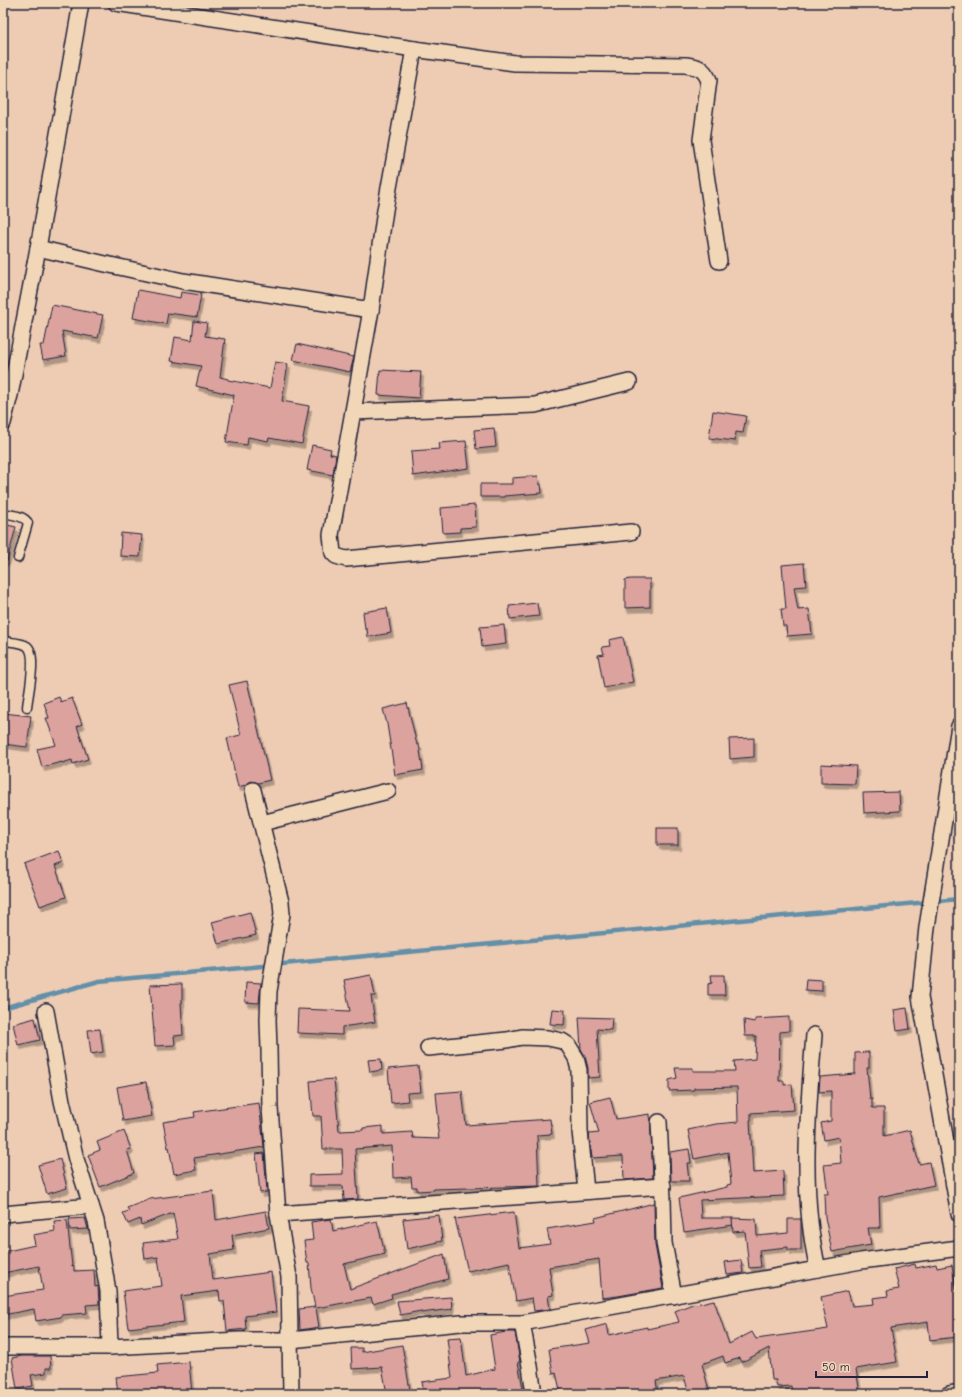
<svg xmlns="http://www.w3.org/2000/svg" width="962" height="1397" font-family="'Comic Neue',sans-serif">
	<defs>
		<filter id="shadow"><feDropShadow dx="2.5" dy="4.5" stdDeviation="0" flood-color="#0004"/></filter>
	</defs>
	<rect width="100%" height="100%" fill="#eeccb3"/>
	<filter id="ink" filterUnits="userSpaceOnUse"><feTurbulence type="fractalNoise" baseFrequency=".025" numOctaves="2"/><feDisplacementMap in="SourceGraphic" scale="8" xChannelSelector="R" yChannelSelector="G"/><feConvolveMatrix kernelMatrix="1 2 1 2 8 2 1 2 1" color-interpolation-filters="sRGB"/></filter>
	<g filter="url(#ink)">
		<g fill="none" stroke-linecap="round" stroke-linejoin="round">
			<!-- stream -->
			<g stroke="#638fa8" stroke-width="4.5">
				<path d="M 283,964 L 959,899"/>
				<path d="M 3,1008 L 99,981 L 263,966"/>
			</g>
		</g>
		<!-- building -->
		<g fill="#dca29e" stroke="#22223b" filter="url(#shadow)">
			<path d="M 138,290 L 180,298 L 181,292 L 201,295 L 197,317 L 168,313 L 166,324 L 133,318 Z"/>
			<path d="M 52,305 L 103,315 L 98,338 L 62,331 L 66,356 L 43,360 L 40,345 L 44,345 Z"/>
			<path d="M 194,321 L 207,323 L 205,336 L 225,339 L 220,377 L 228,379 L 228,380 L 270,388 L 275,362 L 288,364 L 282,401 L 309,406 L 302,444 L 269,438 L 268,441 L 248,437 L 247,445 L 226,442 L 234,395 L 196,386 L 201,366 L 171,361 L 175,337 L 192,340 Z"/>
			<path d="M 297,344 L 354,357 L 350,372 L 293,360 Z"/>
			<path d="M 380,370 L 421,372 L 419,398 L 378,395 Z"/>
			<path d="M 713,411 L 746,416 L 743,433 L 736,432 L 735,441 L 709,438 Z"/>
			<path d="M 494,428 L 496,447 L 476,449 L 474,430 Z"/>
			<path d="M 466,441 L 469,468 L 413,476 L 411,451 L 440,449 L 439,443 Z"/>
			<path d="M 312,445 L 331,449 L 330,454 L 336,455 L 333,475 L 307,470 Z"/>
			<path d="M 538,476 L 539,484 L 541,484 L 542,493 L 504,496 L 504,497 L 480,497 L 480,484 L 512,484 L 512,478 Z"/>
			<path d="M 475,505 L 476,527 L 460,528 L 460,532 L 443,533 L 441,508 Z"/>
			<path d="M 3,524 L 16,527 L 7,561 L 3,561 Z"/>
			<path d="M 121,533 L 142,535 L 140,557 L 120,556 Z"/>
			<path d="M 804,563 L 806,586 L 794,587 L 798,610 L 809,609 L 812,634 L 787,636 L 786,626 L 783,626 L 781,609 L 786,609 L 782,565 Z"/>
			<path d="M 631,579 L 650,579 L 650,607 L 625,608 L 625,580 Z"/>
			<path d="M 537,603 L 539,616 L 510,619 L 509,606 Z"/>
			<path d="M 387,608 L 391,633 L 368,637 L 367,629 L 365,629 L 363,612 Z"/>
			<path d="M 504,625 L 506,644 L 482,647 L 480,627 Z"/>
			<path d="M 623,637 L 633,682 L 604,688 L 598,655 L 604,654 L 602,647 L 610,646 L 609,640 Z"/>
			<path d="M 247,681 L 270,780 L 258,783 L 251,781 L 246,785 L 238,787 L 227,738 L 241,735 L 229,685 Z"/>
			<path d="M 59,697 L 61,702 L 72,698 L 82,724 L 77,726 L 88,759 L 73,764 L 72,760 L 62,763 L 62,762 L 42,767 L 37,749 L 56,745 L 46,718 L 49,718 L 44,703 Z"/>
			<path d="M 407,703 L 417,745 L 419,744 L 423,770 L 395,775 L 387,724 L 383,709 Z"/>
			<path d="M 3,713 L 31,716 L 27,747 L 3,744 Z"/>
			<path d="M 754,738 L 754,757 L 730,759 L 729,739 Z"/>
			<path d="M 821,764 L 856,766 L 855,784 L 821,783 Z"/>
			<path d="M 899,792 L 900,811 L 864,813 L 863,793 Z"/>
			<rect x="657" y="828" width="21" height="17"/>
			<path d="M 59,851 L 63,863 L 55,866 L 66,897 L 40,906 L 24,864 Z"/>
			<path d="M 250,912 L 256,935 L 218,944 L 212,922 Z"/>
			<path d="M 371,975 L 375,996 L 371,996 L 375,1022 L 342,1027 L 342,1035 L 297,1033 L 298,1009 L 350,1011 L 344,980 Z"/>
			<path d="M 711,975 L 724,975 L 725,995 L 708,995 L 708,984 L 712,983 Z"/>
			<path d="M 806,979 L 822,980 L 822,991 L 805,990 Z"/>
			<path d="M 246,982 L 261,983 L 259,1003 L 245,1002 Z"/>
			<path d="M 182,984 L 182,1003 L 181,1003 L 183,1035 L 174,1036 L 175,1045 L 155,1046 L 150,985 Z"/>
			<path d="M 907,1008 L 910,1029 L 897,1031 L 894,1010 Z"/>
			<path d="M 552,1009 L 565,1010 L 564,1025 L 550,1024 Z"/>
			<path d="M 579,1017 L 612,1018 L 611,1030 L 597,1029 L 600,1077 L 588,1078 L 588,1068 L 585,1056 L 581,1049 Z"/>
			<path d="M 789,1017 L 789,1031 L 780,1032 L 779,1081 L 784,1081 L 784,1085 L 792,1084 L 794,1110 L 751,1113 L 751,1120 L 750,1120 L 753,1173 L 783,1171 L 784,1196 L 700,1200 L 701,1218 L 732,1218 L 733,1225 L 684,1232 L 679,1198 L 727,1187 L 727,1185 L 731,1184 L 728,1152 L 694,1159 L 688,1130 L 716,1124 L 738,1122 L 737,1087 L 694,1088 L 694,1090 L 669,1091 L 669,1080 L 677,1078 L 675,1068 L 693,1068 L 693,1071 L 735,1071 L 734,1061 L 755,1059 L 756,1036 L 745,1036 L 744,1020 L 755,1022 L 755,1019 Z"/>
			<path d="M 35,1018 L 40,1040 L 18,1045 L 13,1024 Z"/>
			<path d="M 100,1029 L 103,1052 L 91,1054 L 88,1030 Z"/>
			<path d="M 869,1052 L 869,1068 L 867,1068 L 870,1099 L 872,1099 L 872,1108 L 884,1108 L 884,1136 L 910,1130 L 919,1164 L 929,1162 L 934,1185 L 879,1197 L 880,1228 L 868,1228 L 871,1245 L 832,1252 L 825,1217 L 824,1194 L 828,1194 L 824,1165 L 841,1163 L 839,1137 L 824,1140 L 821,1123 L 831,1121 L 831,1091 L 819,1092 L 820,1077 L 855,1074 L 855,1053 Z"/>
			<path d="M 381,1059 L 382,1070 L 370,1072 L 368,1060 Z"/>
			<path d="M 418,1066 L 421,1092 L 407,1093 L 408,1101 L 391,1103 L 388,1069 Z"/>
			<path d="M 334,1079 L 339,1131 L 340,1131 L 363,1130 L 363,1128 L 383,1126 L 383,1134 L 412,1132 L 413,1138 L 439,1139 L 437,1124 L 439,1124 L 436,1093 L 462,1091 L 466,1125 L 550,1119 L 552,1134 L 537,1135 L 539,1186 L 434,1189 L 434,1190 L 417,1191 L 417,1187 L 412,1187 L 411,1177 L 393,1178 L 392,1146 L 355,1149 L 358,1199 L 344,1200 L 343,1186 L 309,1186 L 309,1175 L 343,1174 L 342,1149 L 323,1149 L 321,1116 L 313,1116 L 310,1081 Z"/>
			<path d="M 146,1082 L 152,1116 L 123,1121 L 117,1087 Z"/>
			<path d="M 610,1097 L 616,1119 L 650,1114 L 653,1178 L 624,1180 L 623,1156 L 592,1158 L 589,1134 L 599,1133 L 590,1102 Z"/>
			<path d="M 259,1103 L 264,1147 L 194,1158 L 196,1170 L 174,1174 L 169,1147 L 168,1148 L 163,1122 L 195,1117 L 194,1112 Z"/>
			<path d="M 124,1131 L 131,1149 L 127,1150 L 134,1173 L 100,1187 L 88,1155 L 100,1150 L 97,1142 Z"/>
			<path d="M 689,1149 L 691,1163 L 687,1163 L 689,1181 L 671,1181 L 670,1152 Z"/>
			<path d="M 264,1153 L 267,1192 L 260,1193 L 256,1154 Z"/>
			<path d="M 60,1159 L 67,1188 L 47,1194 L 38,1165 Z"/>
			<path d="M 213,1191 L 216,1220 L 266,1211 L 269,1228 L 232,1235 L 234,1250 L 210,1254 L 213,1280 L 271,1272 L 276,1312 L 245,1316 L 246,1329 L 227,1331 L 224,1301 L 220,1301 L 219,1291 L 181,1296 L 184,1322 L 128,1328 L 123,1291 L 162,1286 L 158,1257 L 145,1259 L 143,1243 L 178,1239 L 173,1213 L 141,1225 L 140,1219 L 128,1224 L 123,1213 L 129,1211 L 127,1208 L 150,1199 Z"/>
			<path d="M 654,1203 L 655,1245 L 663,1288 L 618,1296 L 602,1298 L 599,1259 L 549,1267 L 553,1295 L 548,1296 L 550,1309 L 534,1311 L 532,1298 L 516,1301 L 509,1262 L 468,1271 L 455,1219 L 514,1212 L 519,1248 L 550,1244 L 547,1229 L 596,1221 L 595,1218 Z"/>
			<path d="M 439,1215 L 442,1241 L 407,1249 L 403,1219 Z"/>
			<path d="M 85,1218 L 88,1229 L 70,1230 L 69,1219 Z"/>
			<path d="M 732,1218 L 756,1219 L 757,1236 L 788,1233 L 788,1219 L 801,1219 L 801,1250 L 788,1250 L 788,1247 L 759,1250 L 761,1267 L 749,1268 L 745,1231 L 733,1232 Z"/>
			<path d="M 331,1219 L 333,1231 L 377,1221 L 385,1254 L 344,1264 L 350,1289 L 444,1254 L 448,1279 L 391,1294 L 392,1298 L 373,1304 L 371,1298 L 316,1308 L 319,1327 L 300,1330 L 299,1309 L 315,1307 L 311,1288 L 309,1263 L 307,1263 L 304,1241 L 313,1240 L 311,1222 Z"/>
			<path d="M 67,1220 L 72,1266 L 74,1265 L 74,1271 L 94,1270 L 95,1287 L 98,1286 L 99,1304 L 86,1305 L 87,1313 L 61,1315 L 61,1317 L 36,1321 L 34,1309 L 3,1315 L 3,1296 L 43,1290 L 39,1266 L 3,1273 L 3,1252 L 35,1245 L 33,1235 L 55,1231 L 54,1221 Z"/>
			<path d="M 741,1260 L 743,1273 L 727,1275 L 725,1262 Z"/>
			<path d="M 915,1264 L 916,1268 L 936,1264 L 937,1268 L 952,1265 L 959,1306 L 959,1316 L 956,1316 L 958,1337 L 930,1340 L 928,1322 L 891,1328 L 897,1362 L 856,1369 L 860,1394 L 792,1394 L 791,1386 L 777,1387 L 776,1380 L 772,1380 L 769,1348 L 742,1362 L 740,1358 L 725,1363 L 723,1356 L 702,1364 L 710,1394 L 689,1394 L 684,1376 L 656,1381 L 658,1394 L 561,1394 L 556,1373 L 553,1374 L 549,1349 L 590,1343 L 586,1330 L 607,1324 L 609,1335 L 647,1327 L 647,1329 L 679,1322 L 675,1311 L 695,1303 L 696,1304 L 714,1300 L 729,1344 L 752,1332 L 756,1339 L 828,1329 L 821,1297 L 848,1291 L 852,1306 L 874,1304 L 873,1298 L 888,1296 L 887,1291 L 899,1289 L 894,1269 Z"/>
			<path d="M 451,1297 L 452,1309 L 421,1313 L 421,1311 L 400,1315 L 397,1301 Z"/>
			<path d="M 506,1332 L 515,1332 L 520,1362 L 518,1362 L 524,1394 L 424,1394 L 422,1382 L 452,1378 L 447,1338 L 461,1337 L 466,1376 L 495,1369 L 490,1335 Z"/>
			<path d="M 402,1345 L 410,1390 L 387,1394 L 382,1367 L 352,1369 L 351,1348 L 362,1348 L 362,1352 Z"/>
			<path d="M 22,1356 L 50,1356 L 51,1368 L 46,1368 L 46,1373 L 31,1375 L 33,1386 L 17,1389 L 12,1358 Z"/>
			<path d="M 189,1362 L 192,1394 L 118,1394 L 116,1377 L 158,1373 L 157,1365 Z"/>
		</g>
		<g fill="none" stroke-linecap="round" stroke-linejoin="round">
			<defs>
				<g id="lane">
					<path d="M 3,513 C 11,515 24,515 28,523 L 18,558"/>
					<path d="M 3,641 C 10,642 21,642 27,646 C 38,654 28,695 27,707"/>
				</g>
				<g id="street">
					<path d="M 116,3 L 414,49 L 515,63 L 686,65 C 699,67 703,68 709,80 L 701,140 L 719,261"/>
					<path d="M 414,49 L 385,210 L 371,310 L 331,535 L 333,553 L 336,556 L 346,559 L 631,532"/>
					<path d="M 38,248 L 101,263 L 183,281 L 371,310"/>
					<path d="M 353,412 L 535,405 L 629,382"/>
					<path d="M 3,423 L 10,395 L 38,248 L 81,3"/>
					<path d="M 959,726 L 927,927 L 920,997 L 959,1214"/>
					<path d="M 253,790 L 281,902 L 282,914 L 269,991 L 268,1020 L 269,1049 L 270,1108 L 278,1214 L 289,1277 L 291,1394"/>
					<path d="M 262,823 L 388,791"/>
					<path d="M 46,1011 L 62,1101 L 76,1159 L 96,1221 L 108,1291 L 110,1347"/>
					<path d="M 814,1035 C 808,1112 800,1193 818,1269"/>
					<path d="M 428,1048 L 507,1040 L 522,1037 L 548,1038 L 562,1041 L 568,1045 L 576,1058 L 579,1070 L 580,1131 L 586,1191"/>
					<path d="M 659,1122 L 663,1199 L 664,1243 L 674,1296"/>
					<path d="M 3,1214 L 91,1206"/>
					<path d="M 278,1214 L 663,1186"/>
					<path d="M 522,1323 L 530,1366 L 534,1394"/>
					<path d="M 3,1347 L 110,1347 L 239,1340 L 290,1340 L 461,1323 L 522,1323 L 861,1261 L 959,1248"/>
					<path d="M 949,1394 L 959,1392"/>
				</g>
			</defs>
			<!-- lane casing -->
			<use href="#lane" stroke="#22223b" stroke-width="11"/>
			<!-- street casing -->
			<use href="#street" stroke="#22223b" stroke-width="18"/>
			<!-- lane -->
			<use href="#lane" stroke="#f2d6b8" stroke-width="8"/>
			<!-- street -->
			<use href="#street" stroke="#f2d6b8" stroke-width="15"/>
		</g>
	</g>
	<!-- margin -->
	<rect width="962" height="1397" fill="none" stroke="#f2d6b8" stroke-width="16"/>
	<rect x="8" y="8" width="946" height="1381" fill="none" stroke="#22223b" stroke-width="1.5" filter="url(#ink)"/>
	<!-- scale -->
	<path d="M816 1371v6h111v-6" fill="none" stroke="#22223b" stroke-width="2"/>
	<text x="822" y="1371" font-size="12" fill="#22223b" stroke="#f2d6b8" stroke-width="3" paint-order="stroke">50 m</text>
</svg>
